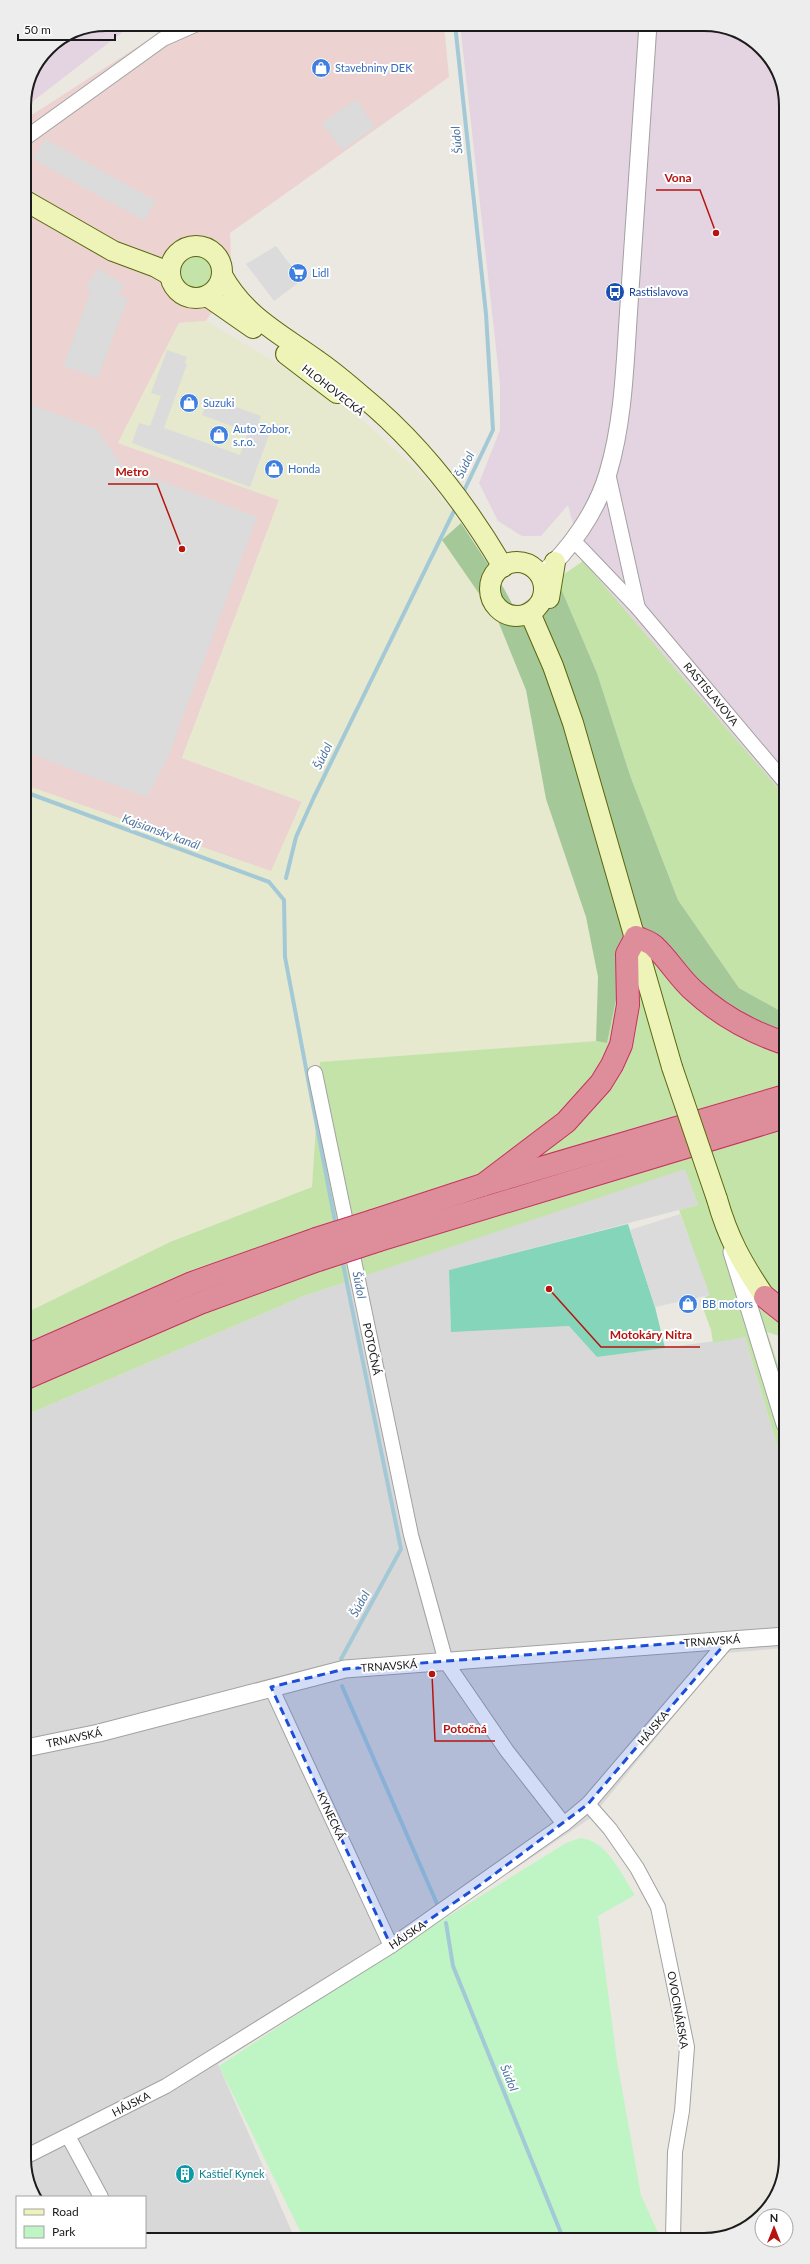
<svg xmlns="http://www.w3.org/2000/svg" width="810" height="2264" font-family="Lato,sans-serif">
	<rect width="100%" height="100%" fill="#ebe8e1"/>
	<!-- residential -->
	<path fill="#d9d8d8" d="M 685,1168 L 698,1205 L 449,1270 L 451,1331 L 569,1326 L 597,1357 L 745,1337 L 785,1472 L 785,1648 L 725,1653 L 592,1817 L 464,1903 L 218,2064 L 295,2239 L 145,2240 L 145,2197 L 38,2197 L 27,2180 L 26,1415 L 304,1296 Z"/>
	<!-- commercial -->
	<path fill="#ecd2d0" d="M 173,24 L 444,24 L 449,77 L 230,233 L 232,282 L 206,321 L 179,323 L 118,443 L 279,500 L 182,758 L 302,801 L 271,872 L 25,785 L 24,120 Z"/>
	<!-- industrial -->
	<g fill="#e4d3e0">
		<path d="M 106,24 L 133,24 L 24,108 L 32,70 L 48,48 L 75,30 Z"/>
		<path d="M 460,24 L 710,24 L 754,41 L 783,84 L 784,795 L 583,561 L 568,505 L 541,536 L 522,536 L 498,521 L 479,483 L 500,430 L 500,384 Z"/>
	</g>
	<!-- farmland -->
	<path fill="#e6e9cd" d="M 206,321 L 280,365 L 358,416 L 416,469 L 433,487 L 461,523 L 442,540 L 498,621 L 526,690 L 546,799 L 586,917 L 598,978 L 596,1041 L 320,1062 L 312,1187 L 170,1242 L 26,1313 L 25,785 L 271,871 L 302,802 L 182,758 L 279,500 L 118,443 L 179,323 Z"/>
	<!-- grass -->
	<g fill="#c4e3a9">
		<circle cx="196" cy="273" r="17"/>
		<path d="M 583,561 L 784,795 L 784,1013 L 739,988 L 678,900 L 631,778 L 597,673 L 557,579 Z"/>
		<path d="M 672,955 L 784,1037 L 785,1338 L 767,1332 L 785,1385 L 785,1472 L 745,1337 L 713,1343 L 711,1330 L 700,1300 L 709,1295 L 679,1210 L 698,1205 L 685,1169 L 304,1296 L 26,1415 L 26,1313 L 170,1242 L 312,1187 L 320,1062 L 596,1041 L 607,1043 L 621,976 Z"/>
	</g>
	<!-- forest -->
	<path fill="#a5c898" d="M 461,523 L 503,587 L 515,609 L 557,579 L 597,673 L 631,778 L 678,900 L 739,988 L 784,1013 L 784,1037 L 724,1009 L 672,955 L 621,976 L 607,1043 L 596,1041 L 598,977 L 586,917 L 546,799 L 526,690 L 498,621 L 442,540 Z"/>
	<!-- park -->
	<path fill="#bff4c5" d="M 580,1838 C 607,1840 621,1874 635,1895 L 598,1916 L 617,2061 L 641,2195 L 660,2237 L 304,2239 L 219,2066 L 399,1947 L 566,1843 Z"/>
	<!-- pitch -->
	<path fill="#84d5b9" d="M 628,1224 L 655,1307 L 665,1348 L 597,1357 L 569,1326 L 451,1332 L 449,1270 Z"/>
	<!-- parking -->
	<g fill="#dbdbdb">
		<path d="M 356,99 L 375,127 L 342,150 L 322,123 Z"/>
		<path d="M 45,139 L 156,201 L 144,221 L 33,159 Z"/>
		<path d="M 276,246 L 302,280 L 274,301 L 246,264 Z"/>
		<path d="M 98,268 L 125,285 L 118,295 L 128,298 L 98,378 L 63,366 L 91,291 L 85,289 Z"/>
		<path d="M 167,350 L 187,357 L 185,363 L 187,364 L 164,428 L 240,455 L 248,432 L 202,415 L 209,397 L 261,416 L 259,422 L 272,427 L 250,487 L 132,443 L 139,423 L 150,426 L 161,396 L 151,393 Z"/>
		<path d="M 25,402 L 98,430 L 122,466 L 257,517 L 168,757 L 147,797 L 25,752 Z"/>
		<path d="M 680,1214 L 710,1295 L 655,1307 L 630,1230 Z"/>
	</g>
	<g fill="none" stroke-linecap="round" stroke-linejoin="round">
		<!-- stream -->
		<g stroke="#a4c9d6" stroke-width="4">
			<path d="M 455,24 L 486,314 L 493,430 L 462,495"/>
			<path d="M 25,792 L 269,882 L 284,900 L 285,957 L 336,1227"/>
			<path d="M 286,878 L 296,837 L 314,797 L 456,507"/>
			<path d="M 341,1659 L 401,1549 L 342,1259"/>
			<path d="M 342,1686 L 438,1906"/>
			<path d="M 446,1923 L 453,1966 L 563,2238"/>
		</g>
		<defs>
			<g id="minor">
				<path d="M 24,139 L 163,39 L 197,24"/>
				<path d="M 608,473 L 638,608"/>
				<path d="M 573,540 L 638,608 L 784,781"/>
				<path d="M 315,1073 L 411,1535 L 446,1662 L 507,1751 L 564,1824"/>
				<path d="M 271,1687 L 391,1946"/>
				<path d="M 588,1804 L 610,1829 L 637,1868 L 658,1907 L 687,2047 L 682,2111 L 675,2152 L 673,2237"/>
				<path d="M 68,2136 L 101,2197"/>
				<path d="M 27,2156 L 166,2086 L 391,1946 L 564,1824 L 588,1804 L 729,1639"/>
			</g>
			<g id="tertiary">
				<path d="M 540,576 C 570,550 597,511 608,473 C 624,420 625,361 629,305 C 636,212 642,118 648,24"/>
				<path d="M 732,1252 L 785,1424"/>
				<path d="M 26,1748 L 99,1733 L 345,1669 L 785,1636"/>
			</g>
			<g id="secondary">
				<path d="M 24,200 L 113,251 L 156,267 L 170,275"/>
				<circle cx="196" cy="272" r="26"/>
				<path d="M 222,275 C 245,317 281,334 318,361 C 334,372 348,384 363,397 C 420,444 466,504 503,567"/>
				<path d="M 207,296 L 253,328"/>
				<path d="M 286,354 L 337,393"/>
				<circle cx="517" cy="589" r="27"/>
				<path d="M 549,598 L 555,562"/>
				<path d="M 530,613 L 553,666 L 573,723 L 672,1067"/>
				<path d="M 717,1199 C 728,1238 742,1263 765,1297"/>
			</g>
			<g id="motorway">
				<path d="M 483,1185 L 566,1122 L 601,1083 L 612,1065 L 621,1045 L 628,1005 L 627,954 L 636,937 C 642,940 651,942 655,947 C 669,960 679,978 694,991 C 720,1015 751,1032 784,1043"/>
				<path d="M 373,1221 L 483,1185 L 785,1096"/>
				<path d="M 379,1240 L 785,1117"/>
				<path d="M 765,1297 L 785,1313"/>
				<path d="M 26,1356 L 192,1283 L 316,1239"/>
				<path d="M 26,1378 L 200,1303 L 318,1260"/>
			</g>
		</defs>
		<!-- minor casing -->
		<use href="#minor" stroke="#a2a2a2" stroke-width="16"/>
		<!-- tertiary casing -->
		<use href="#tertiary" stroke="#a2a2a2" stroke-width="19"/>
		<!-- secondary casing -->
		<use href="#secondary" stroke="#5a670d" stroke-width="22"/>
		<!-- motorway casing -->
		<use href="#motorway" stroke="#c7315f" stroke-width="24"/>
		<!-- minor -->
		<use href="#minor" stroke="#fff" stroke-width="14"/>
		<!-- tertiary -->
		<use href="#tertiary" stroke="#fff" stroke-width="17"/>
		<!-- secondary -->
		<use href="#secondary" stroke="#eef3b7" stroke-width="20"/>
		<!-- motorway -->
		<use href="#motorway" stroke="#de8d9a" stroke-width="22"/>
		<defs>
			<path id="secondary-bridge" d="M 672,1067 L 717,1199"/>
			<g id="motorway-bridge">
				<path d="M 316,1239 L 373,1221"/>
				<path d="M 318,1260 L 379,1240"/>
			</g>
		</defs>
		<!-- secondary-bridge casing -->
		<use href="#secondary-bridge" stroke="#5a670d" stroke-width="22" stroke-linecap="butt"/>
		<!-- motorway-bridge casing -->
		<use href="#motorway-bridge" stroke="#c7315f" stroke-width="24" stroke-linecap="butt"/>
		<!-- secondary-bridge -->
		<use href="#secondary-bridge" stroke="#eef3b7" stroke-width="20"/>
		<!-- motorway-bridge -->
		<use href="#motorway-bridge" stroke="#de8d9a" stroke-width="22"/>
	</g>
	<!-- marked area -->
	<path fill="#1d4ed8" fill-opacity="0.2" stroke="#1d4ed8" stroke-width="3" stroke-dasharray="8 5" stroke-linejoin="round" d="M 729,1639 L 588,1804 L 480,1885 L 391,1946 L 271,1687 L 345,1669 Z"/>
	<!-- icons -->
	<defs>
		<symbol id="shop-disc" viewBox="-11 -11 22 22"><circle r="9.5" fill="#3f7fe0" stroke="#fff"/><path d="M-5-2.5h2.3a2.7 3.5 0 0 1 5.4 0H5L5.5 6h-11ZM-1.5-2.5h3a1.5 2.3 0 0 0-3 0Z" fill="#fff"/></symbol>
		<symbol id="supermarket-disc" viewBox="-11 -11 22 22"><circle r="9.5" fill="#3f7fe0" stroke="#fff"/><path d="M-6-5.5h2.5l.6 2H6L4.5 2H-2.5L-4.4-4H-6ZM-1.5 3.2a1.3 1.3 0 1 0 .1 0ZM3 3.2a1.3 1.3 0 1 0 .1 0Z" fill="#fff"/></symbol>
		<symbol id="bus-disc" viewBox="-11 -11 22 22"><circle r="9.5" fill="#1a4fb4" stroke="#fff"/><path d="M-5-6H5V4H4V6H2V4H-2V6H-4V4H-5ZM-3.5-4V0h7V-4ZM-3.5 1.2v1.5H-2V1.2ZM2 1.2v1.5H3.5V1.2Z" fill="#fff"/></symbol>
		<symbol id="building-disc" viewBox="-11 -11 22 22"><circle r="9.5" fill="#0f9aa8" stroke="#fff"/><path d="M-4-6H4V6H1V3H-1V6H-4ZM-2.5-4.3h1.7v1.8h-1.7ZM.8-4.3h1.7v1.8H.8ZM-2.5-1h1.7V.8h-1.7ZM.8-1h1.7V.8H.8Z" fill="#fff"/></symbol>
	</defs>
	<g fill-rule="evenodd">
		<use href="#shop-disc" x="310" y="57" width="22" height="22"/>
		<use href="#supermarket-disc" x="287" y="262" width="22" height="22"/>
		<use href="#bus-disc" x="604" y="281" width="22" height="22"/>
		<use href="#shop-disc" x="178" y="392" width="22" height="22"/>
		<use href="#shop-disc" x="208" y="424" width="22" height="22"/>
		<use href="#shop-disc" x="263" y="458" width="22" height="22"/>
		<use href="#shop-disc" x="677" y="1293" width="22" height="22"/>
		<use href="#building-disc" x="174" y="2163" width="22" height="22"/>
	</g>
	<g text-anchor="middle" stroke-width="4" stroke-linejoin="round" paint-order="stroke">
		<!-- shop labels -->
		<g font-size="11" fill="#366cbe" stroke="#fff" text-anchor="start">
			<text x="335" y="72">Stavebniny DEK</text>
			<text x="312" y="277">Lidl</text>
			<text x="203" y="407">Suzuki</text>
			<text x="233" y="433">Auto Zobor,<tspan x="233" dy="13">s.r.o.</tspan></text>
			<text x="288" y="473">Honda</text>
			<text x="702" y="1308">BB motors</text>
		</g>
		<!-- transit labels -->
		<g font-size="11" fill="#164399" stroke="#fff" text-anchor="start">
			<text x="629" y="296">Rastislavova</text>
		</g>
		<!-- street labels -->
		<g font-size="11" fill="#1b1b1b" stroke="#fff">
			<text transform="translate(333 390) rotate(38)" y="4">HLOHOVECKÁ</text>
			<text transform="translate(711 694) rotate(50)" y="4">RASTISLAVOVA</text>
			<text transform="translate(372 1349) rotate(78)" y="4">POTOČNÁ</text>
			<text transform="translate(712 1641) rotate(-4)" y="4">TRNAVSKÁ</text>
			<text transform="translate(389 1666) rotate(-4)" y="4">TRNAVSKÁ</text>
			<text transform="translate(653 1728) rotate(-50)" y="4">HÁJSKA</text>
			<text transform="translate(74 1738) rotate(-12)" y="4">TRNAVSKÁ</text>
			<text transform="translate(331 1816) rotate(65)" y="4">KYNECKÁ</text>
			<text transform="translate(407 1935) rotate(-34)" y="4">HÁJSKA</text>
			<text transform="translate(678 2010) rotate(80)" y="4">OVOCINÁRSKA</text>
			<text transform="translate(131 2104) rotate(-27)" y="4">HÁJSKA</text>
		</g>
		<!-- culture labels -->
		<g font-size="11" fill="#0d838f" stroke="#fff" text-anchor="start">
			<text x="199" y="2178">Kaštieľ Kynek</text>
		</g>
		<!-- water labels -->
		<g font-size="12" font-style="italic" fill="#5076a2" stroke="#fff">
			<text transform="translate(457 140) rotate(-96)" y="4">Šúdol</text>
			<text transform="translate(465 465) rotate(-64)" y="4">Šúdol</text>
			<text transform="translate(323 756) rotate(-64)" y="4">Šúdol</text>
			<text transform="translate(161 832) rotate(20)" y="4">Kajsiansky kanál</text>
			<text transform="translate(359 1285) rotate(79)" y="4">Šúdol</text>
			<text transform="translate(360 1604) rotate(-61)" y="4">Šúdol</text>
			<text transform="translate(509 2078) rotate(68)" y="4">Šúdol</text>
		</g>
	</g>
	<!-- crop -->
	<path d="M0 0H810V2264H0ZM106 31H704A75 75 0 0 1 779 106V2158A75 75 0 0 1 704 2233H106A75 75 0 0 1 31 2158V106A75 75 0 0 1 106 31Z" fill="#ededed" fill-rule="evenodd"/>
	<path fill="none" stroke="#1b1b1b" stroke-width="2" d="M106 31H704A75 75 0 0 1 779 106V2158A75 75 0 0 1 704 2233H106A75 75 0 0 1 31 2158V106A75 75 0 0 1 106 31Z"/>
	<!-- callouts -->
	<path fill="none" stroke="#b6150f" stroke-width="1.5" d="M716 233L700 190H656M182 549L157 484H108M549 1289L601 1347H700M432 1674L435 1741H495"/>
	<g fill="#b6150f" stroke="#fff" stroke-width="1.5">
		<circle cx="716" cy="233" r="4"/>
		<circle cx="182" cy="549" r="4"/>
		<circle cx="549" cy="1289" r="4"/>
		<circle cx="432" cy="1674" r="4"/>
	</g>
	<g font-size="12" text-anchor="middle" font-weight="bold" fill="#b6150f" stroke="#fff" stroke-width="4" stroke-linejoin="round" paint-order="stroke">
		<text x="678" y="182">Vona</text>
		<text x="132" y="476">Metro</text>
		<text x="651" y="1339">Motokáry Nitra</text>
		<text x="465" y="1733">Potočná</text>
	</g>
	<!-- legend -->
	<rect x="16" y="2196" width="130" height="52" fill="#ffffff" stroke="#a4a4a4"/>
	<rect x="24" y="2209" width="20" height="6" fill="#eef3b7" stroke="#a4a4a4"/>
	<text x="52" y="2216" font-size="12" fill="#1b1b1b">Road</text>
	<rect x="24" y="2226" width="20" height="12" fill="#bff4c5" stroke="#a4a4a4"/>
	<text x="52" y="2236" font-size="12" fill="#1b1b1b">Park</text>
	<!-- north arrow -->
	<g transform="translate(774 2228)"><circle r="19" fill="#ffffff" stroke="#a4a4a4"/>
	<path d="M0-3L7 15L0 10L-7 15Z" fill="#b6150f"/>
	<text y="-6" font-size="11" font-weight="bold" text-anchor="middle" fill="#1b1b1b">N</text>
	</g>
	<!-- scale -->
	<path d="M18 34v6h97v-6" fill="none" stroke="#1b1b1b" stroke-width="2"/>
	<text x="24" y="34" font-size="12" fill="#1b1b1b" stroke="#ffffff" stroke-width="3" paint-order="stroke">50 m</text>
</svg>
